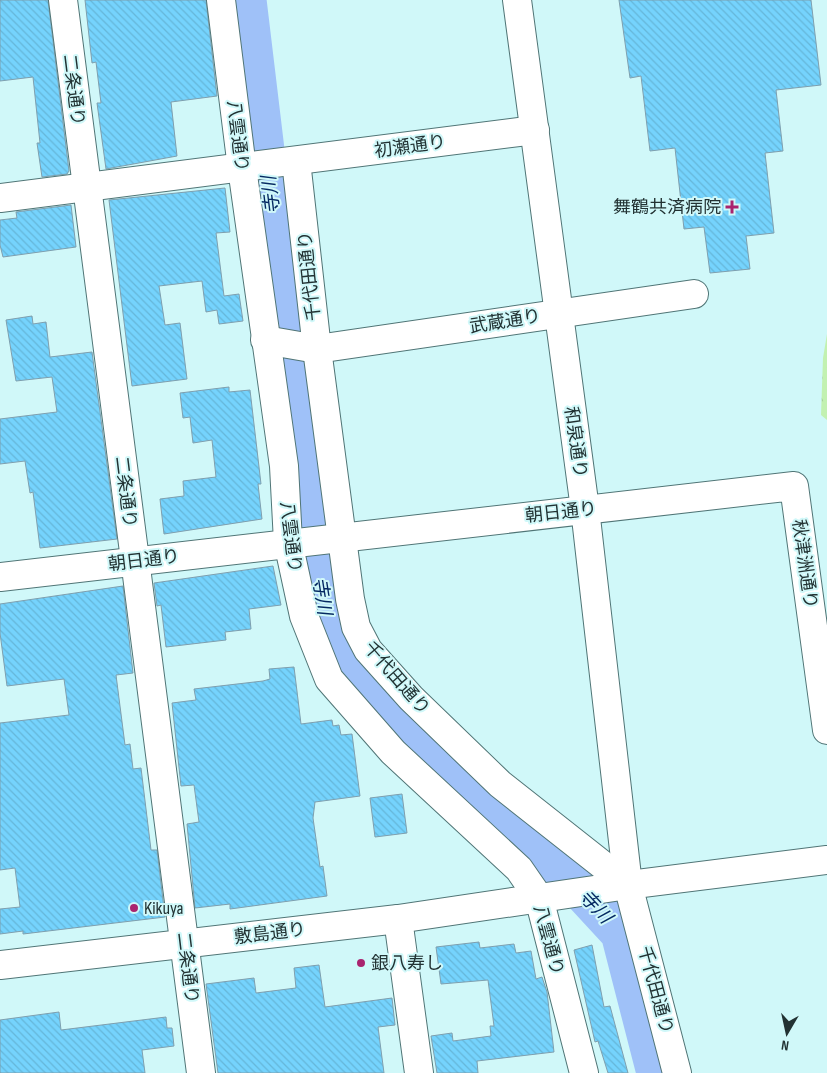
<svg xmlns="http://www.w3.org/2000/svg" width="827" height="1073" font-family="'Sofia Sans Condensed','Noto Sans JP',sans-serif">
	<defs>
		<pattern id="forest-crowns" width="20" height="18" patternUnits="userSpaceOnUse" patternTransform="scale(1.25)"><rect width="20" height="18" fill="#c2f1b1"/><path d="M2 6a3 3 0 1 1 6 0M12 15a3 3 0 1 1 6 0" fill="none" stroke="#a6cf99"/></pattern>
		<pattern id="building-back-hatch" width="6" height="6" patternUnits="userSpaceOnUse" patternTransform="scale(1.25)"><rect width="6" height="6" fill="#75d3fd"/><path d="M-1 5l2 2M0 0l6 6M5-1l2 2" fill="none" stroke="#65b6d9"/></pattern>
	</defs>
	<rect width="100%" height="100%" fill="#d0f8f9"/>
	<!-- forest -->
	<path fill="url(#forest-crowns)" d="M 827,334 L 827,420 L 821,415 L 823,358 Z"/>
	<g fill="none" stroke-linecap="round" stroke-linejoin="round">
		<!-- river -->
		<path stroke="#9fc1f8" stroke-width="41" d="M 246,0 L 308,517 L 315,540 L 324,618 L 350,663 L 399,724 L 505,821 L 561,868 L 621,933 L 657,1073"/>
	</g>
	<!-- building -->
	<g fill="url(#building-back-hatch)" stroke="#7f9fae">
		<path d="M 0,0 L 48,0 L 69,171 L 67,174 L 42,177 L 37,143 L 40,143 L 33,77 L 0,81 Z"/>
		<path d="M 85,0 L 206,0 L 217,96 L 171,102 L 177,156 L 106,169 L 97,103 L 101,103 L 96,62 L 92,63 Z"/>
		<path d="M 619,0 L 811,0 L 821,85 L 776,90 L 783,151 L 765,153 L 774,233 L 746,236 L 750,269 L 710,273 L 704,227 L 684,229 L 675,148 L 650,151 L 641,76 L 630,78 Z"/>
		<path d="M 225,188 L 230,232 L 216,233 L 224,296 L 239,294 L 243,321 L 219,324 L 217,310 L 206,312 L 202,281 L 159,286 L 165,325 L 180,323 L 187,379 L 132,386 L 109,200 Z"/>
		<path d="M 71,205 L 76,247 L 3,257 L 0,245 L 0,220 L 17,218 L 16,212 Z"/>
		<path d="M 32,316 L 33,324 L 46,322 L 50,357 L 92,352 L 117,539 L 40,548 L 33,492 L 30,493 L 25,461 L 0,464 L 0,419 L 57,412 L 52,377 L 16,381 L 6,320 Z"/>
		<path d="M 229,387 L 229,392 L 250,390 L 261,484 L 258,484 L 262,519 L 164,534 L 160,499 L 184,496 L 183,481 L 216,477 L 212,440 L 193,443 L 190,417 L 183,418 L 180,393 Z"/>
		<path d="M 273,566 L 281,605 L 249,609 L 251,629 L 225,632 L 226,640 L 166,647 L 161,605 L 157,606 L 154,583 Z"/>
		<path d="M 123,586 L 133,673 L 116,675 L 125,745 L 130,744 L 133,769 L 141,768 L 151,850 L 157,850 L 165,917 L 23,934 L 23,931 L 0,934 L 0,909 L 20,907 L 15,868 L 0,870 L 0,723 L 69,715 L 64,679 L 7,686 L 0,633 L 0,604 Z"/>
		<path d="M 294,667 L 301,724 L 332,720 L 333,726 L 339,725 L 341,735 L 352,734 L 360,796 L 315,802 L 313,818 L 320,867 L 323,866 L 327,896 L 230,909 L 230,904 L 195,908 L 187,824 L 199,822 L 194,785 L 181,786 L 172,703 L 196,700 L 194,689 L 263,681 L 270,679 L 269,669 Z"/>
		<path d="M 402,794 L 407,833 L 375,837 L 370,798 Z"/>
		<path d="M 479,942 L 480,948 L 514,944 L 516,953 L 531,951 L 536,979 L 542,977 L 547,992 L 554,1052 L 477,1061 L 478,1073 L 437,1073 L 431,1036 L 452,1033 L 453,1041 L 491,1036 L 490,1026 L 494,1026 L 488,980 L 441,984 L 436,947 Z"/>
		<path d="M 592,945 L 604,1007 L 610,1006 L 628,1073 L 608,1073 L 598,1041 L 595,1042 L 574,950 Z"/>
		<path d="M 319,965 L 325,1007 L 392,998 L 395,1025 L 378,1027 L 384,1073 L 218,1073 L 206,984 L 254,978 L 256,993 L 296,988 L 294,968 Z"/>
		<path d="M 59,1012 L 61,1030 L 166,1017 L 167,1028 L 172,1028 L 174,1046 L 142,1050 L 145,1073 L 0,1073 L 0,1020 Z"/>
	</g>
	<g fill="none" stroke-linecap="round" stroke-linejoin="round">
		<defs>
			<g id="minor">
				<path d="M 63,0 L 201,1073"/>
				<path d="M 221,0 L 242,168 L 284,466 L 288,542 L 304,616 L 329,679 L 393,752 L 519,869 L 539,898 L 584,1073"/>
				<path d="M 517,0 L 585,509 L 628,885 L 677,1073"/>
				<path d="M 296,161 L 317,349 L 350,599 L 356,627 L 368,650 L 411,698 L 500,784 L 628,885"/>
				<path d="M 0,198 L 535,130"/>
				<path d="M 265,340 L 317,349 L 694,294"/>
				<path d="M 0,577 L 794,486 L 827,730"/>
				<path d="M 398,919 L 419,1073"/>
				<path d="M 0,965 L 398,919 L 628,885 L 827,860"/>
			</g>
		</defs>
		<!-- minor casing -->
		<use href="#minor" stroke="#507576" stroke-width="30"/>
		<!-- minor -->
		<use href="#minor" stroke="#fff" stroke-width="28"/>
	</g>
	<!-- markers -->
	<g fill="#a9246f" stroke="#d0f8f9" stroke-width="2">
		<path d="M729.5 199.5h5v5h5v5h-5v5h-5v-5h-5v-5h5z"/>
		<circle cx="134" cy="908" r="5"/>
		<circle cx="361" cy="963" r="5"/>
	</g>
	<g text-anchor="middle" stroke-width="4" stroke-linejoin="round" paint-order="stroke">
		<!-- street labels -->
		<g font-size="18" fill="#223233" stroke="#d0f8f9">
			<text transform="translate(74 90) rotate(83)" y="6">二条通り</text>
			<text transform="translate(238 136) rotate(83)" y="6">八雲通り</text>
			<text transform="translate(410 146) rotate(-8)" y="6">初瀬通り</text>
			<text transform="translate(309 276) rotate(-96)" y="6">千代田通り</text>
			<text transform="translate(505 321) rotate(-9)" y="6">武蔵通り</text>
			<text transform="translate(576 442) rotate(82)" y="6">和泉通り</text>
			<text transform="translate(126 492) rotate(83)" y="6">二条通り</text>
			<text transform="translate(561 512) rotate(-6)" y="6">朝日通り</text>
			<text transform="translate(291 537) rotate(83)" y="6">八雲通り</text>
			<text transform="translate(144 560) rotate(-7)" y="6">朝日通り</text>
			<text transform="translate(805 564) rotate(82)" y="6">秋津洲通り</text>
			<text transform="translate(397 678) rotate(49)" y="6">千代田通り</text>
			<text transform="translate(270 933) rotate(-7)" y="6">敷島通り</text>
			<text transform="translate(549 940) rotate(75)" y="6">八雲通り</text>
			<text transform="translate(188 968) rotate(83)" y="6">二条通り</text>
			<text transform="translate(656 990) rotate(75)" y="6">千代田通り</text>
		</g>
		<!-- poi labels -->
		<g font-size="18" fill="#223233" stroke="#d0f8f9" text-anchor="start">
			<text x="721" y="213" text-anchor="end">舞鶴共済病院</text>
			<text x="144" y="914">Kikuya</text>
			<text x="371" y="969">銀八寿し</text>
		</g>
		<!-- water labels -->
		<g font-size="19" font-style="italic" fill="#052962" stroke="#d0f8f9">
			<text transform="translate(270 195) rotate(-97)" y="7">寺川</text>
			<text transform="translate(323 596) rotate(81)" y="7">寺川</text>
			<text transform="translate(596 906) rotate(47)" y="7">寺川</text>
		</g>
	</g>
	<!-- north arrow -->
	<g transform="translate(787 1033) rotate(189)" stroke="#d0f8f9" stroke-width="4" paint-order="stroke">
	<path d="M0-4L9 19L0 12L-9 19Z" fill="#223233"/>
	<text y="-8" font-size="14" font-weight="bold" text-anchor="middle" fill="#223233">N</text>
	</g>
</svg>
